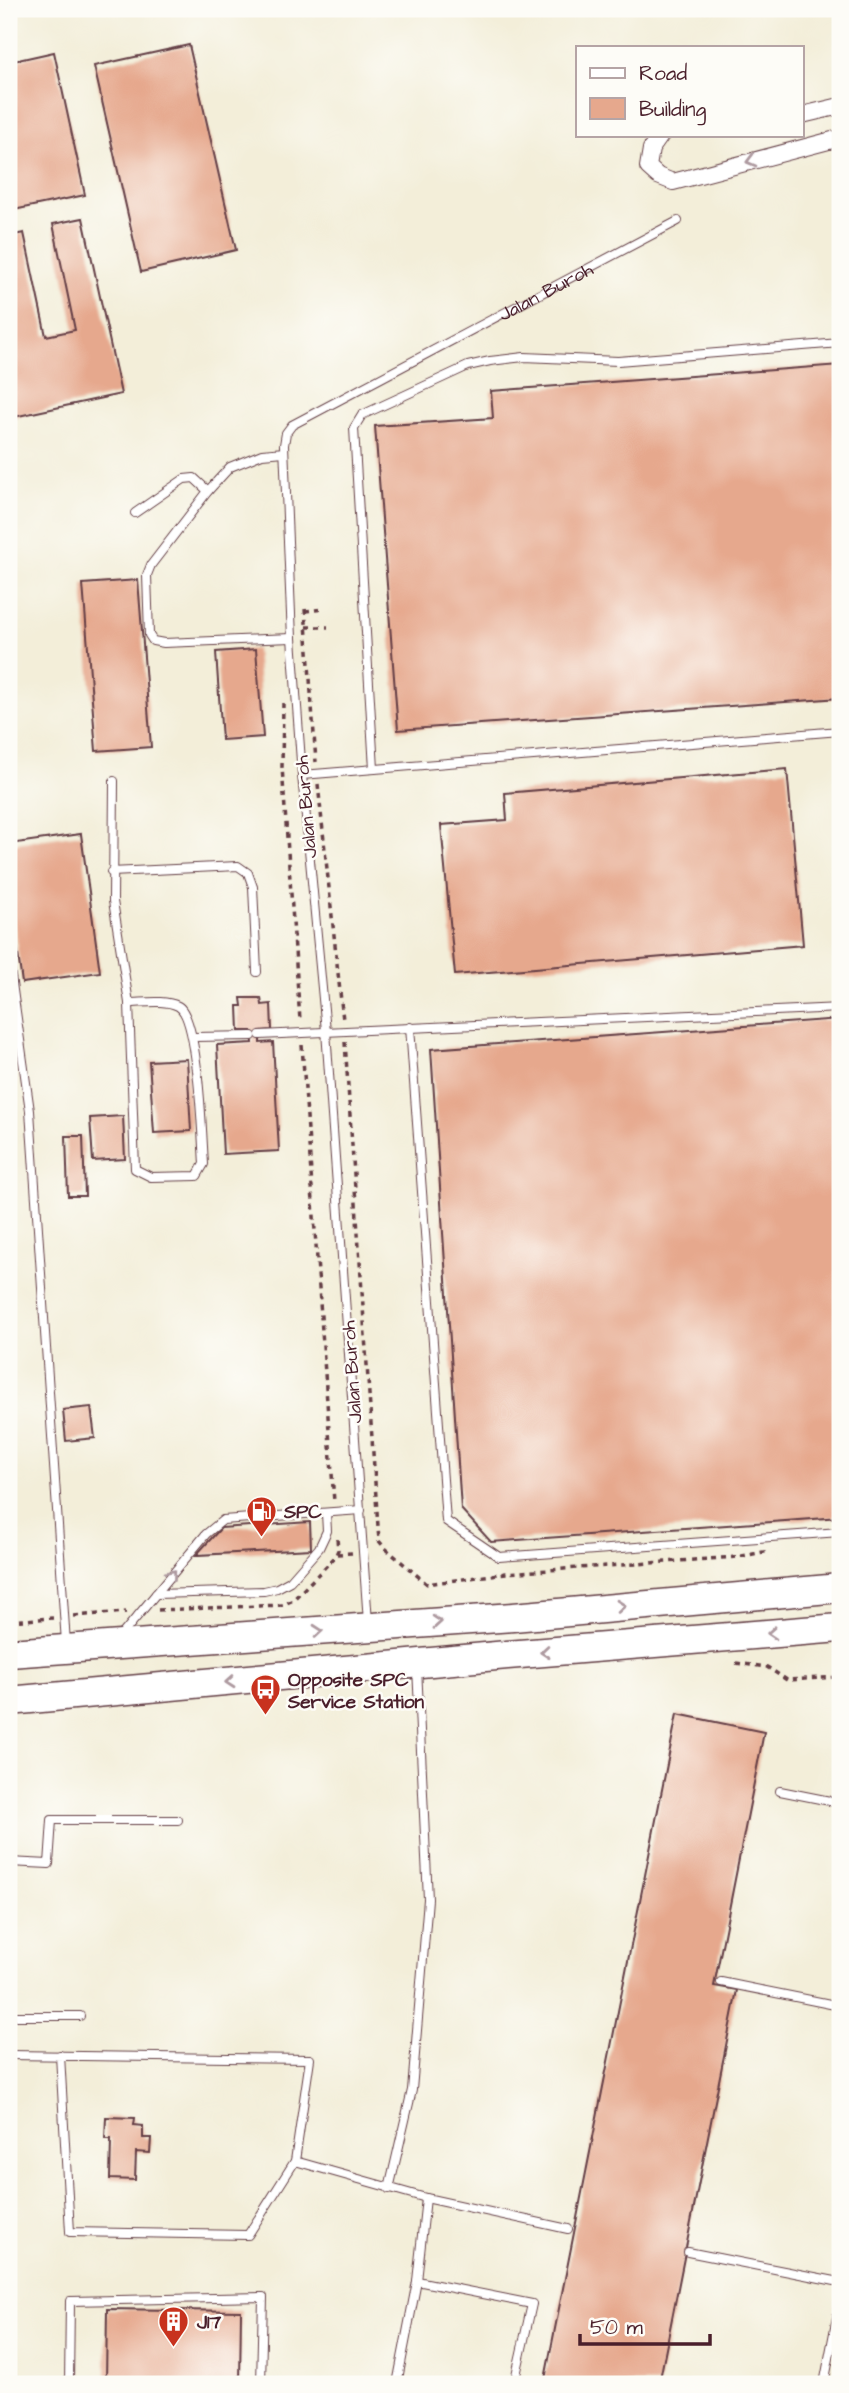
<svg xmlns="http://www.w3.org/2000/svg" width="849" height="2393" font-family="'Architects Daughter',sans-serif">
	<rect width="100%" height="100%" fill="#fdfcf7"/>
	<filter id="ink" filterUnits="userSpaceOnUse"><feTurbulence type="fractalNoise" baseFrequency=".0143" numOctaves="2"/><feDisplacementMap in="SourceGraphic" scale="14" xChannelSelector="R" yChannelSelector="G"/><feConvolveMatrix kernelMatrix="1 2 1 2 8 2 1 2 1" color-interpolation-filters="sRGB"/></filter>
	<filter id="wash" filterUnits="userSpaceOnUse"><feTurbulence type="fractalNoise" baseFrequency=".00686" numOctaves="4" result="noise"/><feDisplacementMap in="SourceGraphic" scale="28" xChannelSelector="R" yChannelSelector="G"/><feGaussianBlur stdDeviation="1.57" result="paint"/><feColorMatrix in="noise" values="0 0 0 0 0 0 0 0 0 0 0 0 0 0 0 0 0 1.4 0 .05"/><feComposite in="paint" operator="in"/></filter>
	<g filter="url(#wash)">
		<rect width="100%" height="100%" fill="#f3eed9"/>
		<g id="blocks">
			<!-- building -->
			<g fill="#e6a88d">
				<path d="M 189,45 L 236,250 L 141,272 L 94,66 Z"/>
				<path d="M 54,52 L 85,195 L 9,211 L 9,62 Z"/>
				<path d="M 83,218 L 121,394 L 9,418 L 9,236 L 24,233 L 46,336 L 75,330 L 53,224 Z"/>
				<path d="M 840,365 L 840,698 L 398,730 L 375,426 L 493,418 L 491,391 Z"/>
				<path d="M 138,580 L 151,747 L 96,751 L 83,584 Z"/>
				<path d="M 256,649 L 263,737 L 222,740 L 216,652 Z"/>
				<path d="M 787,769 L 803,945 L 455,975 L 441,825 L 507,820 L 505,793 Z"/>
				<path d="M 81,834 L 100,972 L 22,983 L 9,889 L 9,844 Z"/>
				<path d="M 241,998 L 261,998 L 262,1005 L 271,1004 L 272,1030 L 260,1031 L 260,1043 L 273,1042 L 279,1151 L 223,1154 L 217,1045 L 253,1043 L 252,1031 L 239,1031 L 238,1006 L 242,1006 Z"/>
				<path d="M 840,1019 L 840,1517 L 491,1542 L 461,1509 L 431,1049 Z"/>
				<path d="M 187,1059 L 191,1131 L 154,1133 L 149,1061 Z"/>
				<path d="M 123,1116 L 125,1159 L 93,1161 L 90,1118 Z"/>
				<path d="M 66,1136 L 83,1136 L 85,1196 L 68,1196 Z"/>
				<path d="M 91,1407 L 95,1438 L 66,1441 L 63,1410 Z"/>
				<path d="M 310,1522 L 311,1549 L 196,1555 L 221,1528 Z"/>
				<path d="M 677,1714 L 764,1732 L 714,1986 L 737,1990 L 659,2384 L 544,2384 Z"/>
				<path d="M 106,2117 L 135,2118 L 134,2125 L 143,2126 L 143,2138 L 151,2138 L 150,2153 L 136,2152 L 135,2180 L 110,2179 L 111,2139 L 105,2139 Z"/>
				<path d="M 107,2309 L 241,2311 L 240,2384 L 106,2384 Z"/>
			</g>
		</g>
	</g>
	<g filter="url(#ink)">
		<use href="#blocks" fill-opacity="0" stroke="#633e45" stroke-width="2"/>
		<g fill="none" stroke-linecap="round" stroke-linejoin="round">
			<defs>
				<g id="lane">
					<path d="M 284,452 L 262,454 L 230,467 L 208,491 L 151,565 L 147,575 L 149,635 L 153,641 L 164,643 L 292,638"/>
					<path d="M 135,513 L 184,479 L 194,478 L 208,491"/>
					<path d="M 374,769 L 354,428 L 362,415 L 468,366 L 490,361 L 524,357 L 618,361 L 840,343"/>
					<path d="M 302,775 L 840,731"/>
					<path d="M 114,781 L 113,901 L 129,1003 L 135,1169 L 151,1177 L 197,1176 L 204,1164 C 202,1137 199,1017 178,1006 C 165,999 142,1003 129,1003"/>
					<path d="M 111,872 L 238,866 L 248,873 L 253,887 L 257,972"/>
					<path d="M 9,962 L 30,1111 L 66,1643"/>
					<path d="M 410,1027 L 446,1521 L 499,1557 L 840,1532"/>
					<path d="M 260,1035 L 840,1008"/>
					<path d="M 194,1037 L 252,1036"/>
					<path d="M 156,1594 L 264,1591 L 277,1588 L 290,1581 L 319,1548 L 327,1531 L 326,1513"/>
					<path id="s1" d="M 368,1622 L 326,1031 L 302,775 L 292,638 L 284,445 L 286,433 L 292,425 L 678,221"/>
					<path d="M 120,1637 L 206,1534 L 223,1520 L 361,1510"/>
					<path d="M 780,1791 L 840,1803"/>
					<path d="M 9,1862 L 49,1864 L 52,1820 L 178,1820"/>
					<path d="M 721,1982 L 840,2006"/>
					<path d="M 9,2016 L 80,2016"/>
					<path d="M 9,2055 L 310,2059 L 295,2161 L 248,2235 L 70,2232 L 60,2055"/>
					<path d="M 295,2161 L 426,2198 L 568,2229"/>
					<path d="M 389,2189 L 412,2090 L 428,1899 L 417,1667"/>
					<path d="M 688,2252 L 840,2282"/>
					<path d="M 417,2281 L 532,2304 L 514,2384"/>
					<path d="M 69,2384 L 70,2301 L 263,2297 L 261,2384"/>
					<path d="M 397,2384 L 417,2281 L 426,2198"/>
					<path d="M 824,2384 L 840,2302"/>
				</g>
				<g id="street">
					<path d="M 802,115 L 840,106"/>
					<path d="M 661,135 L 651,149 L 648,167 L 658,176 L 673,182 L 840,138"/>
				</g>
				<g id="highway">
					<path d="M 9,1653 L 513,1617 L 840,1588"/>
					<path d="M 9,1701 L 507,1655 L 840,1628"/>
				</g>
			</defs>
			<!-- lane casing -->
			<use href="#lane" stroke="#633e45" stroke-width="10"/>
			<!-- street casing -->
			<use href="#street" stroke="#633e45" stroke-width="18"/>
			<!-- highway casing -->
			<use href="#highway" stroke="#633e45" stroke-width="31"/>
			<!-- path -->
			<g stroke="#633e45" stroke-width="3.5" stroke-dasharray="5 5" stroke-linecap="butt">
				<path d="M 305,609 L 316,762"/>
				<path d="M 305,611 L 324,609"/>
				<path d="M 306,627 L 328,627"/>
				<path d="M 283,703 L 282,767 L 300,1020"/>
				<path d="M 318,784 L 343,1020"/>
				<path d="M 345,1042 L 379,1541 L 384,1547 L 427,1584 L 506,1573 L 737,1557 L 769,1551"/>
				<path d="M 302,1045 L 334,1502"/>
				<path d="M 337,1554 L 352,1553"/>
				<path d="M 158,1610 L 283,1605 L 293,1600 L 335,1557 L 338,1550 L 337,1538"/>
				<path d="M 74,1616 L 126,1612"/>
				<path d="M 9,1621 L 53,1618"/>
				<path d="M 736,1663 L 767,1667 L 787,1680 L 840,1677"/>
			</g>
			<!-- lane -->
			<use href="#lane" stroke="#fff" stroke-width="8"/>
			<!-- street -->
			<use href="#street" stroke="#fff" stroke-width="16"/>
			<!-- highway -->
			<use href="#highway" stroke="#fff" stroke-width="28"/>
		</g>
		<!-- one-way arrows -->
		<defs><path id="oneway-chevron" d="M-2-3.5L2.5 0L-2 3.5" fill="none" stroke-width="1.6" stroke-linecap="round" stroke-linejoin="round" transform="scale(1.75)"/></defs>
		<g stroke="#ae9aa0">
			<use href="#oneway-chevron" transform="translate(751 161) rotate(165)"/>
			<use href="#oneway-chevron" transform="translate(172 1574) rotate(-50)"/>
			<use href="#oneway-chevron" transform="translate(621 1606) rotate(-5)"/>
			<use href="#oneway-chevron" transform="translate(437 1622) rotate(-4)"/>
			<use href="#oneway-chevron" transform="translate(318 1631) rotate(-5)"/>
			<use href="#oneway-chevron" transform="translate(772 1633) rotate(176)"/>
			<use href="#oneway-chevron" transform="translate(545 1652) rotate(175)"/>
			<use href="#oneway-chevron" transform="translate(230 1682) rotate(175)"/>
		</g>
	</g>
	<!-- icons -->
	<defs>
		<symbol id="fuel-pin" viewBox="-11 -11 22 30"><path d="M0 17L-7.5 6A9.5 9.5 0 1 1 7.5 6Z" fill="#c8321e" stroke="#fdfcf7"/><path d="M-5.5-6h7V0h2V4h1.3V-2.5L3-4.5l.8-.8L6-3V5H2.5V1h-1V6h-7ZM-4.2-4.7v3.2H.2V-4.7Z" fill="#fff"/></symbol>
		<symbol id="bus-pin" viewBox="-11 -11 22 30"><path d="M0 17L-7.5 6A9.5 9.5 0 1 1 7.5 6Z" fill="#c8321e" stroke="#fdfcf7"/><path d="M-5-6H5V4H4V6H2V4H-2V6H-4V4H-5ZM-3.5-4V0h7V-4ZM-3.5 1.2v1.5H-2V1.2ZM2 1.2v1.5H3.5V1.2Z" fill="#fff"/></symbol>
		<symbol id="building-pin" viewBox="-11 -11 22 30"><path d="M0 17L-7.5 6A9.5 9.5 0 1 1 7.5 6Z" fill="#c8321e" stroke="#fdfcf7"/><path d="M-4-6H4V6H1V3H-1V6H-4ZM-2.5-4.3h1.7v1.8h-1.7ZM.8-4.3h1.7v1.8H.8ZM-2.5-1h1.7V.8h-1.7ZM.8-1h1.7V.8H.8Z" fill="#fff"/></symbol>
	</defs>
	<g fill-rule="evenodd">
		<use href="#fuel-pin" x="244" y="1494" width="35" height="47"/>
		<use href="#bus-pin" x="248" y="1672" width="35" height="47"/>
		<use href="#building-pin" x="156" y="2304" width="35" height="47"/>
	</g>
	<g text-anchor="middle" stroke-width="5" stroke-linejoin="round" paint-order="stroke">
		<!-- street labels -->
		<g font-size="19" fill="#4a1f2b" stroke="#fdfcf7">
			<text dy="7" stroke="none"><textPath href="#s1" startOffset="1489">Jalan Buroh</textPath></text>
			<text transform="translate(305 807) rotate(-95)" y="7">Jalan Buroh</text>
			<text transform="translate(351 1372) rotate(-94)" y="7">Jalan Buroh</text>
		</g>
		<!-- poi labels -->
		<g font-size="19" font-weight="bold" fill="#4a1f2b" stroke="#fdfcf7" text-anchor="start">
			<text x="284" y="1518">SPC</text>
			<text x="288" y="1686">Opposite SPC<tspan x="288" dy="22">Service Station</tspan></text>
			<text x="197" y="2328">J17</text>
		</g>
	</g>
	<!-- margin -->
	<rect width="849" height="2393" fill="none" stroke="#fdfcf7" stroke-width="35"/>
	<!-- legend -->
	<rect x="576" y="46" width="228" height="91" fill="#fdfcf7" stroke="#b5a4a5" stroke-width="2"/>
	<rect x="590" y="68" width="35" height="10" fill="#ffffff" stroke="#b5a4a5" stroke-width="2"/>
	<text x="639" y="80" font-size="21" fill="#4a1f2b">Road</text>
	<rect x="590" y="98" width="35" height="21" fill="#e6a88d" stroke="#b5a4a5" stroke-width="2"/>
	<text x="639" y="116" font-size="21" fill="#4a1f2b">Building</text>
	<!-- scale -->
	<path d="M580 2334v10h130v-10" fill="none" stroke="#4a1f2b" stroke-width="3.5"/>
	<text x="590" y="2334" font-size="21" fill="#4a1f2b" stroke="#fdfcf7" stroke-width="5" paint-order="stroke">50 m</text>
</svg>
